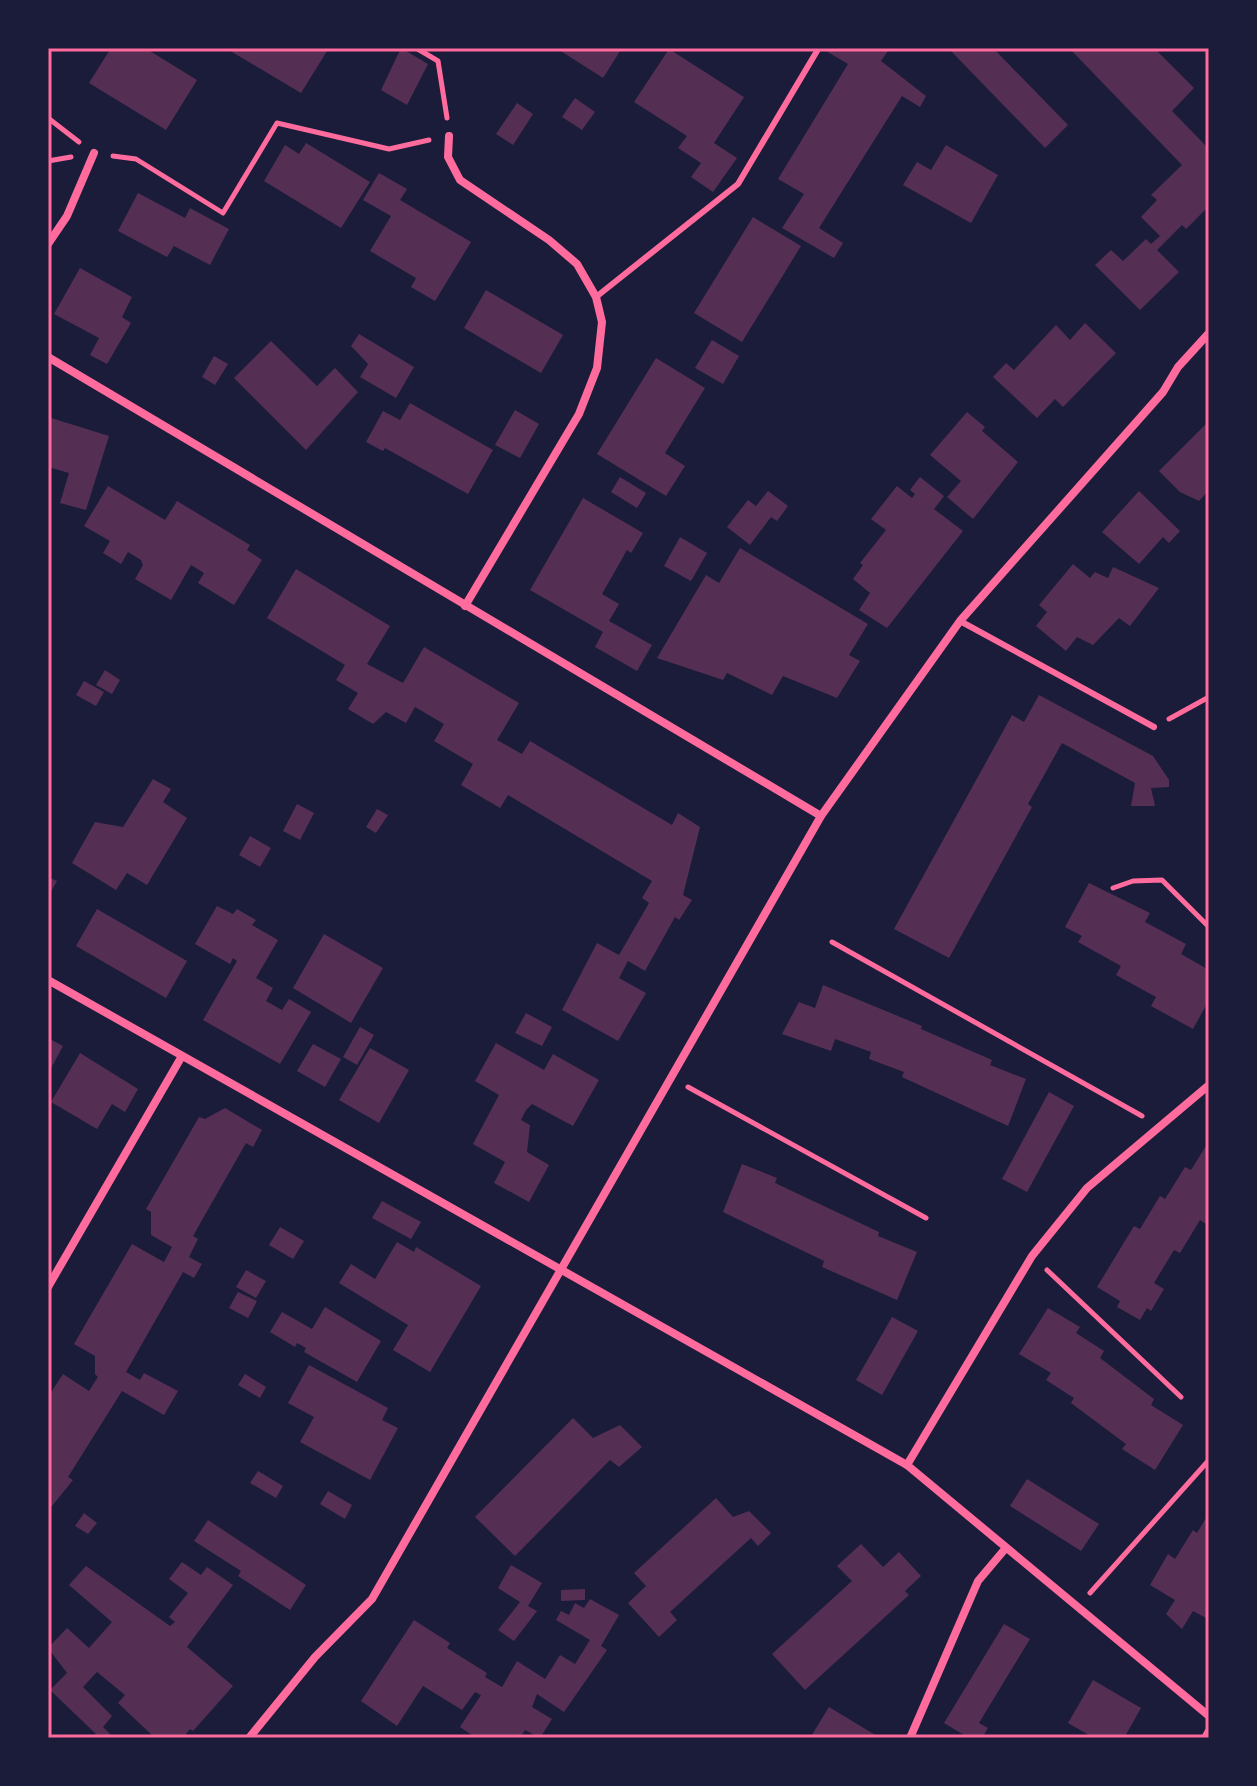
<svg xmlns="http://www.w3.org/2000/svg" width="1257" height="1786" font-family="Montserrat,sans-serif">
	<rect width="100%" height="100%" fill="#1b1b3a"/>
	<!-- building -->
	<g fill="#542f53">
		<path d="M 111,48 L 145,48 L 197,80 L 166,130 L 89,83 Z"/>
		<path d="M 234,48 L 329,48 L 301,93 L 232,52 Z"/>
		<path d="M 401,48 L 428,64 L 407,105 L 381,90 Z"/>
		<path d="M 556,48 L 622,48 L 603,78 Z"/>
		<path d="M 821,48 L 890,48 L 881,61 L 926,96 L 920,107 L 902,96 L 819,228 L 843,243 L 834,258 L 782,228 L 804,194 L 778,179 L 848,64 Z"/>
		<path d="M 948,48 L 993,48 L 1068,125 L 1045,148 Z"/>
		<path d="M 1069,48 L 1154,48 L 1194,88 L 1172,111 L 1209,149 L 1209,206 L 1186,229 L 1182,225 L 1157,250 L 1179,272 L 1140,310 L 1095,265 L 1111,250 L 1123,261 L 1146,239 L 1151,244 L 1160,236 L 1141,217 L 1157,200 L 1151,195 L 1182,165 Z"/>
		<path d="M 669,49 L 744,97 L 714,143 L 737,158 L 713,192 L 691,177 L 701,163 L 678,148 L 687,136 L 634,102 Z"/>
		<path d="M 575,98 L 595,112 L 582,130 L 562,117 Z"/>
		<path d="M 517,103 L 533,114 L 513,145 L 496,134 Z"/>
		<path d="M 306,143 L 370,182 L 341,228 L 264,181 L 285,145 L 299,154 Z"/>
		<path d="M 946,145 L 998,175 L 971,223 L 903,185 L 917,162 L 931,170 Z"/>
		<path d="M 379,173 L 407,189 L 400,200 L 471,242 L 435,301 L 411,287 L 416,278 L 370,251 L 391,216 L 363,200 Z"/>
		<path d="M 138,193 L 185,218 L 190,208 L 229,229 L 210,265 L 174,246 L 167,257 L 118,231 Z"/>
		<path d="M 753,217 L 801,246 L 742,342 L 694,313 Z"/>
		<path d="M 80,268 L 132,297 L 122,317 L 131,323 L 107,364 L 90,355 L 99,338 L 54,314 Z"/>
		<path d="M 486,290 L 563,335 L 541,373 L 464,328 Z"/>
		<path d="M 1085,323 L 1116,353 L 1063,407 L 1055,399 L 1037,418 L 993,377 L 1006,363 L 1014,370 L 1056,325 L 1070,340 Z"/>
		<path d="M 359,334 L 414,367 L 396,398 L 360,377 L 368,364 L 351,346 Z"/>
		<path d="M 712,340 L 739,356 L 723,384 L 695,368 Z"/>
		<path d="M 271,341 L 317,386 L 335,368 L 358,392 L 306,450 L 234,378 Z"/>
		<path d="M 214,356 L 228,364 L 215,385 L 202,377 Z"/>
		<path d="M 656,358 L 705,388 L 665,453 L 685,466 L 666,496 L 597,454 Z"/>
		<path d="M 410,403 L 493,450 L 468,494 L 385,448 L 383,451 L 366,442 L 383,411 L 400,420 Z"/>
		<path d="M 515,410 L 539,424 L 520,458 L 495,445 Z"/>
		<path d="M 967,412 L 985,427 L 982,431 L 1018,462 L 973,519 L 947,497 L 961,481 L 930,455 Z"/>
		<path d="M 48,417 L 109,436 L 86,510 L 60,503 L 69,473 L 48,467 Z"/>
		<path d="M 1209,421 L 1209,490 L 1199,501 L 1180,492 L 1159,471 Z"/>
		<path d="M 620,477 L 646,493 L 637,508 L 611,492 Z"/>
		<path d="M 920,477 L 944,496 L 934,509 L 963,531 L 887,628 L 859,610 L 870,593 L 853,579 L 863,565 L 860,563 L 886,530 L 871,519 L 897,486 L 912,498 L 915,494 L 910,490 Z"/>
		<path d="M 108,486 L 165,520 L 177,501 L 250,545 L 247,550 L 262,560 L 234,605 L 198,583 L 204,573 L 191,565 L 171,600 L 135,579 L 143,565 L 141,560 L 128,552 L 121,564 L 103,553 L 110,541 L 84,526 Z"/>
		<path d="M 768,491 L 788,506 L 777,521 L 771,517 L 750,545 L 727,527 L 748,500 L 756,506 Z"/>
		<path d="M 1139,491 L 1180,531 L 1169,543 L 1163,537 L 1139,564 L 1102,532 Z"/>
		<path d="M 583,498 L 643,533 L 631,553 L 627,550 L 602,594 L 619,604 L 609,621 L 652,645 L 637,671 L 595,647 L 603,632 L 530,590 Z"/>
		<path d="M 680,537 L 707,553 L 691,581 L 664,566 Z"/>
		<path d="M 740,548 L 868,624 L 849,655 L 860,661 L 837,698 L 783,676 L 772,695 L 727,673 L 723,680 L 657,658 L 706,575 L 719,583 Z"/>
		<path d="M 1073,564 L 1090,578 L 1095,572 L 1108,578 L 1113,567 L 1159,588 L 1130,626 L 1119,618 L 1093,645 L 1077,637 L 1066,651 L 1036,626 L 1047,612 L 1039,605 Z"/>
		<path d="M 296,569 L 390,626 L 367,664 L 403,683 L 424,647 L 519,703 L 497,740 L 522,754 L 530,741 L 672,825 L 678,813 L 700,827 L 683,895 L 692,900 L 679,920 L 675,917 L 645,971 L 628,961 L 619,978 L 646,993 L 618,1041 L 562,1010 L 597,943 L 619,955 L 649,903 L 642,898 L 652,881 L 508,795 L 500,808 L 461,785 L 473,764 L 434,741 L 444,724 L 415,707 L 406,723 L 386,712 L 373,724 L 348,709 L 358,693 L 336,680 L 345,665 L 267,618 Z"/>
		<path d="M 105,670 L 120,680 L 112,694 L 96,685 Z"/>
		<path d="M 84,681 L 104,692 L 96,706 L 76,695 Z"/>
		<path d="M 1039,695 L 1153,756 L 1169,780 L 1169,787 L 1151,788 L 1155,806 L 1131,806 L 1135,783 L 1062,743 L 1028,804 L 1032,807 L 949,958 L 894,929 L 1012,715 L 1024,722 Z"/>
		<path d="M 153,779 L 171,789 L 163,802 L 187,818 L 147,885 L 127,873 L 116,890 L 72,863 L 95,822 L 123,827 Z"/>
		<path d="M 297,804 L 314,813 L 300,840 L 283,831 Z"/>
		<path d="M 377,809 L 388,815 L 376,833 L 366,827 Z"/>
		<path d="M 250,836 L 271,848 L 260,867 L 239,855 Z"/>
		<path d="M 48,877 L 57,881 L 48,897 Z"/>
		<path d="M 1089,883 L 1150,913 L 1145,922 L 1186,944 L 1181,954 L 1209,970 L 1209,1000 L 1193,1029 L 1151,1006 L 1156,997 L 1116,975 L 1121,966 L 1078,942 L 1082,936 L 1065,927 Z"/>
		<path d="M 217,906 L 233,914 L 237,909 L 256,920 L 252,925 L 278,940 L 256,978 L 273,988 L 266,1001 L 282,1010 L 289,999 L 311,1012 L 280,1064 L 203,1020 L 237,961 L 233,958 L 230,964 L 195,944 Z"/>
		<path d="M 97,909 L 187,961 L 166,998 L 76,946 Z"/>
		<path d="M 324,934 L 383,968 L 351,1023 L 293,988 Z"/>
		<path d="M 823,985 L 922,1026 L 921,1029 L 992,1060 L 990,1065 L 1026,1079 L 1008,1126 L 902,1077 L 904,1072 L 869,1059 L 871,1052 L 835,1039 L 831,1051 L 782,1034 L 799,1002 L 815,1008 Z"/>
		<path d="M 526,1013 L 552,1027 L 542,1046 L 515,1033 Z"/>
		<path d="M 360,1027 L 374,1035 L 357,1065 L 343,1057 Z"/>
		<path d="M 48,1038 L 63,1046 L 48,1074 Z"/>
		<path d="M 496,1043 L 544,1070 L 553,1054 L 599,1080 L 573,1126 L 532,1104 L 526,1110 L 521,1120 L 530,1125 L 527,1152 L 549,1165 L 529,1202 L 494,1183 L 505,1162 L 473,1144 L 499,1095 L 475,1081 Z"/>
		<path d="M 313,1044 L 341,1059 L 325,1087 L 297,1071 Z"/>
		<path d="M 370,1048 L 409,1070 L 379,1123 L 339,1100 Z"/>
		<path d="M 80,1053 L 138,1089 L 125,1112 L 112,1104 L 97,1129 L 51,1102 Z"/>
		<path d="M 1049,1092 L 1074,1106 L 1027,1192 L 1002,1179 Z"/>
		<path d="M 225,1108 L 262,1130 L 253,1147 L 246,1143 L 193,1236 L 198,1239 L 189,1257 L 202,1264 L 194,1278 L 183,1272 L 126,1372 L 140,1380 L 144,1373 L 178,1391 L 164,1415 L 122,1391 L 68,1477 L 73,1480 L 48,1511 L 48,1397 L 63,1374 L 89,1391 L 98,1377 L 95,1374 L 95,1356 L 74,1344 L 132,1244 L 164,1262 L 172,1247 L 151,1235 L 151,1212 L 146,1209 L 199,1117 L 205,1119 Z"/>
		<path d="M 1209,1141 L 1209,1219 L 1206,1224 L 1200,1220 L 1180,1253 L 1174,1250 L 1154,1283 L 1164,1289 L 1151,1311 L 1147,1308 L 1140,1320 L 1117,1307 L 1120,1301 L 1097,1287 L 1134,1226 L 1140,1229 L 1160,1196 L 1165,1199 L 1185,1167 L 1191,1170 Z"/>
		<path d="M 742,1164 L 777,1178 L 775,1183 L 879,1232 L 878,1236 L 917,1252 L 897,1300 L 822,1267 L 824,1261 L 723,1212 Z"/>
		<path d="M 382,1201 L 421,1222 L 411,1239 L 372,1218 Z"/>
		<path d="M 280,1227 L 304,1241 L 293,1259 L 269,1245 Z"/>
		<path d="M 397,1242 L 414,1252 L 416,1247 L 481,1286 L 430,1372 L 393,1350 L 408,1325 L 339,1283 L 351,1264 L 375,1279 Z"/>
		<path d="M 246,1270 L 266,1281 L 256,1298 L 236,1287 Z"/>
		<path d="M 238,1292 L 257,1301 L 248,1318 L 229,1308 Z"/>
		<path d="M 325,1307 L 381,1341 L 357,1382 L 304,1352 L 306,1348 L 297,1343 L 295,1347 L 270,1332 L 282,1312 L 312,1329 Z"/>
		<path d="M 1048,1308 L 1080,1327 L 1076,1333 L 1104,1351 L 1100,1358 L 1154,1399 L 1151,1405 L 1183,1425 L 1155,1470 L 1122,1449 L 1126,1444 L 1071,1403 L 1074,1398 L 1046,1380 L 1051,1373 L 1019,1354 Z"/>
		<path d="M 892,1317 L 918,1331 L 882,1395 L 856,1380 Z"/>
		<path d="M 309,1365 L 388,1408 L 382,1420 L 398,1428 L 370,1480 L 300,1442 L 314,1417 L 288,1403 Z"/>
		<path d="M 245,1374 L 266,1387 L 260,1398 L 238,1385 Z"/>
		<path d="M 573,1418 L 593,1438 L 620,1425 L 642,1447 L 619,1467 L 610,1460 L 515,1556 L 475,1517 Z"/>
		<path d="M 258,1471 L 283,1486 L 276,1498 L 250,1483 Z"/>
		<path d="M 1027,1479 L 1099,1524 L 1081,1551 L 1010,1506 Z"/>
		<path d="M 328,1491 L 352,1505 L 345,1519 L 320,1504 Z"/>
		<path d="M 716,1498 L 733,1517 L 749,1511 L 771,1533 L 758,1546 L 751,1538 L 670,1612 L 677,1620 L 659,1637 L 628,1603 L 646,1586 L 634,1573 Z"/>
		<path d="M 84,1513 L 97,1523 L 88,1534 L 75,1526 Z"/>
		<path d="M 1209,1513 L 1209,1613 L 1206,1618 L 1193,1611 L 1182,1629 L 1166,1614 L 1175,1600 L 1150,1585 L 1168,1554 L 1175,1559 L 1193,1530 L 1197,1533 Z"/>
		<path d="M 208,1520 L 306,1585 L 290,1610 L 238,1576 L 241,1571 L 194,1541 Z"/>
		<path d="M 861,1544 L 883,1567 L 899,1552 L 921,1576 L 905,1591 L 909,1595 L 805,1690 L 772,1654 L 852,1581 L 837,1566 Z"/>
		<path d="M 182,1562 L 201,1575 L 207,1567 L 233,1585 L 187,1647 L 233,1686 L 193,1731 L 190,1729 L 183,1738 L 155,1738 L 118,1703 L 125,1695 L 97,1672 L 83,1687 L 112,1716 L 103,1727 L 114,1738 L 91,1738 L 96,1734 L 50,1690 L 67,1673 L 48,1648 L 67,1628 L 89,1648 L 112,1622 L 69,1585 L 86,1566 L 170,1626 L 175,1622 L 169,1617 L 188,1593 L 169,1579 Z"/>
		<path d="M 511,1565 L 542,1583 L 528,1606 L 537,1611 L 514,1641 L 498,1630 L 520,1602 L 498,1588 Z"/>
		<path d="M 585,1589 L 585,1600 L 561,1601 L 561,1590 Z"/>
		<path d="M 590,1599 L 619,1615 L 601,1646 L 607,1650 L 564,1712 L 537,1694 L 532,1707 L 552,1719 L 540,1738 L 525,1730 L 520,1738 L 476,1738 L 460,1727 L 481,1695 L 475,1692 L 462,1710 L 423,1686 L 397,1726 L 361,1701 L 414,1620 L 450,1643 L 447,1648 L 487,1673 L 485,1677 L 502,1687 L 517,1661 L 545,1679 L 560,1655 L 575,1664 L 590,1640 L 556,1620 L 561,1611 L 569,1615 L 575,1603 L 584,1608 Z"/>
		<path d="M 1004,1624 L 1030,1639 L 979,1723 L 988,1728 L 982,1738 L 969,1738 L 944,1723 Z"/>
		<path d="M 1093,1680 L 1141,1708 L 1124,1738 L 1094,1738 L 1068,1723 Z"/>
		<path d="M 829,1707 L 877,1736 L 876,1738 L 810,1738 Z"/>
	</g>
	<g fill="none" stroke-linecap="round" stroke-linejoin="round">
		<!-- path -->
		<g stroke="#ff6b9d" stroke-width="5">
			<path d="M 416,48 L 438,61 L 447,118"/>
			<path d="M 48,118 L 79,142"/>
			<path d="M 113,156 L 136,159 L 223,213 L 277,123 L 389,149 L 429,140"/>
			<path d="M 48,161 L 71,157"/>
			<path d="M 1169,719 L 1209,697"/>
			<path d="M 1113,888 L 1133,881 L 1162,880 L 1209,927"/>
			<path d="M 832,942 L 1142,1116"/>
			<path d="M 688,1087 L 926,1218"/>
			<path d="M 1047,1270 L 1181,1397"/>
			<path d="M 1090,1593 L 1209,1460"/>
		</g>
		<!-- service -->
		<g stroke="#ff6b9d" stroke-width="6">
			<path d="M 596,297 L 738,184 L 817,51"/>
			<path d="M 960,621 L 1154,727"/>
		</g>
		<!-- minor -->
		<g stroke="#ff6b9d" stroke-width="8">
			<path d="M 449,136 L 448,157 L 460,180 L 549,240 L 577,264 L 596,297 L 602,322 L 597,368 L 579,414 L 465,606"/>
			<path d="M 48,244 L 67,216 L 94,153"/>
			<path d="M 48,357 L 821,816"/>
			<path d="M 48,980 L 907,1465 L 1209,1716"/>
			<path d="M 48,1287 L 182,1056"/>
			<path d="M 907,1465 L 1032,1256 L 1087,1188 L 1209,1085"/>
			<path d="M 249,1738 L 315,1657 L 372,1599 L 821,816 L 960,621 L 1163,392 L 1178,367 L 1209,333"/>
			<path d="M 910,1738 L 978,1581 L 1005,1549"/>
			<path d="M 1205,1738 L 1209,1731"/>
		</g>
	</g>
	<!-- border -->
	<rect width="1257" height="1786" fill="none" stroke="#1b1b3a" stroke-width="100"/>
	<rect x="50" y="50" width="1157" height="1686" fill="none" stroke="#ff6b9d" stroke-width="3"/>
</svg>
